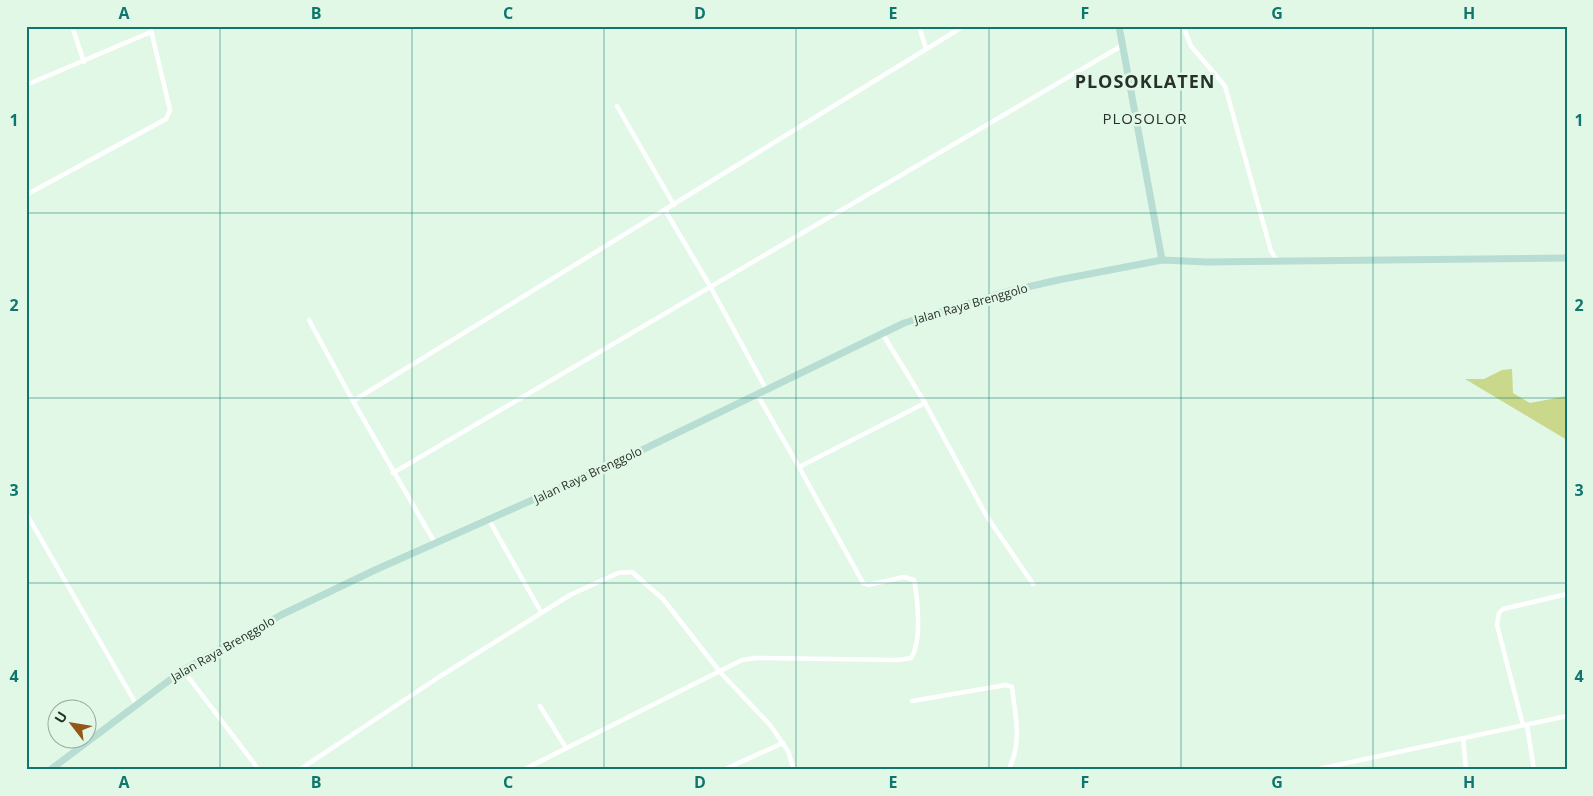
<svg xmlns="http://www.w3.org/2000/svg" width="1593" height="796" font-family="'Open Sans',sans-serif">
	<rect width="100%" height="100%" fill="#e1f8e7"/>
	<!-- green -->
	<path fill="#cad88c" d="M 1512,369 L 1513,393 L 1530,403 L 1567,396 L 1567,440 L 1465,379 L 1484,379 L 1502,370 Z"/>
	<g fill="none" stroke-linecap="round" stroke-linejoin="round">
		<!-- street -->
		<g stroke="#fff" stroke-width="4.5">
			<path d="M 72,26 L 84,62"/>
			<path d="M 919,26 L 926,49"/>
			<path d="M 1183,26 L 1191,46 L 1225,86 L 1271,251 L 1277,261"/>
			<path d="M 26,85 L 151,32"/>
			<path d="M 617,106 L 674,205"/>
			<path d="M 26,195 L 166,119 L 170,110 L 150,26"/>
			<path d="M 665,210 L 710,286 L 766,389"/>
			<path d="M 309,320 L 353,401"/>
			<path d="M 882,333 L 925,403 L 986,515 L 1033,584"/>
			<path d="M 757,394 L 799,467 L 925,403"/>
			<path d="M 393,473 L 1123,45"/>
			<path d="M 26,513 L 136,704"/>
			<path d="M 489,520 L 541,612"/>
			<path d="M 435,543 L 353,401 L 964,26"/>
			<path d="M 183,670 L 259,770"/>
			<path d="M 912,701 L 1006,685 L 1012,687 C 1015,715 1023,744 1008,770"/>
			<path d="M 540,706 L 566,748"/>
			<path d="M 1523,725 L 1497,625 L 1499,613 L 1503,609 L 1567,594"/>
			<path d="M 1527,725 L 1534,770"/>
			<path d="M 1463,738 L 1466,770"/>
			<path d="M 299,770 L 439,677 L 570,595 L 618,573 L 632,572 L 663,599 L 720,672 L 770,725 L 788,751 L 794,770"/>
			<path d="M 523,770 L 742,660 L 756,658 L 899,660 L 911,658 C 922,642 918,600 914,580 L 904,577 L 868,585 L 863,583 L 799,467"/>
			<path d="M 723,770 L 783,743"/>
			<path d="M 1314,770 L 1567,716"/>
		</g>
		<!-- secondary -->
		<g stroke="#b8ddd2" stroke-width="7">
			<path d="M 1119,26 L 1162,260"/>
			<path d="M 50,770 L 183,670 L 281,615 L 375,570 L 611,465 L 904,323 L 1006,292 L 1058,280 L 1162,260 L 1207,262 L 1567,258"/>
		</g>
	</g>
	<!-- grid -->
	<path fill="none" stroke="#0f766e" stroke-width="1" stroke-opacity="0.55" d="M 220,26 L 220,770M 412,26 L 412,770M 604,26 L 604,770M 796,26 L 796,770M 989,26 L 989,770M 1181,26 L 1181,770M 1373,26 L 1373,770M 26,213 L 1567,213M 26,398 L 1567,398M 26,583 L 1567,583"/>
	<g text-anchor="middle" stroke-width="5" stroke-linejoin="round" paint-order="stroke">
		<!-- street labels -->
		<g font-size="12" fill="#28302a" stroke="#e1f8e7">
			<text transform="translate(971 304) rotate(-16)" y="4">Jalan Raya Brenggolo</text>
			<text transform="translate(588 475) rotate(-25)" y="4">Jalan Raya Brenggolo</text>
			<text transform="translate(223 649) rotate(-30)" y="4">Jalan Raya Brenggolo</text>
		</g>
		<!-- quarter labels -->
		<g font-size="15" letter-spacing="1" fill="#28302a" stroke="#e1f8e7">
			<text x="1145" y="124">PLOSOLOR</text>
		</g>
		<!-- district labels -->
		<g font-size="18" font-weight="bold" letter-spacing="1" fill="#28302a" stroke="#e1f8e7">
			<text x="1145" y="88">PLOSOKLATEN</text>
		</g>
	</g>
	<!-- border -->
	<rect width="1593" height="796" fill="none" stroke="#e1f8e7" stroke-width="55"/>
	<!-- north arrow -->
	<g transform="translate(72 724) rotate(301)"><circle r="24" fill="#e1f8e7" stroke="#97a89b"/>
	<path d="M0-4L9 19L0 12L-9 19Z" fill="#935718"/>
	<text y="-8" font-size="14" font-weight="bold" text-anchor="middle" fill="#28302a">U</text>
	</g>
	<rect x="28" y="28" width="1538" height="740" fill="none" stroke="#0f766e" stroke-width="2"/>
	<g font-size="16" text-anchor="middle" font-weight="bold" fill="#0f766e">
		<text x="124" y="19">A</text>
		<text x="316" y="19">B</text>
		<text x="508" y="19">C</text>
		<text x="700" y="19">D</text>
		<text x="893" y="19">E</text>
		<text x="1085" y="19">F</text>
		<text x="1277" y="19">G</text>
		<text x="1469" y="19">H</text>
		<text x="14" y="126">1</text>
		<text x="1579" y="126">1</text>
		<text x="14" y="311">2</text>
		<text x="1579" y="311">2</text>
		<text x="14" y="496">3</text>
		<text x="1579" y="496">3</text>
		<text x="14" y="682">4</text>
		<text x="1579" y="682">4</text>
		<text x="124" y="788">A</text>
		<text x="316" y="788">B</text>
		<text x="508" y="788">C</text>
		<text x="700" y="788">D</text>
		<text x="893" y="788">E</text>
		<text x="1085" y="788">F</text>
		<text x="1277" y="788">G</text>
		<text x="1469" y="788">H</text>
	</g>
</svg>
